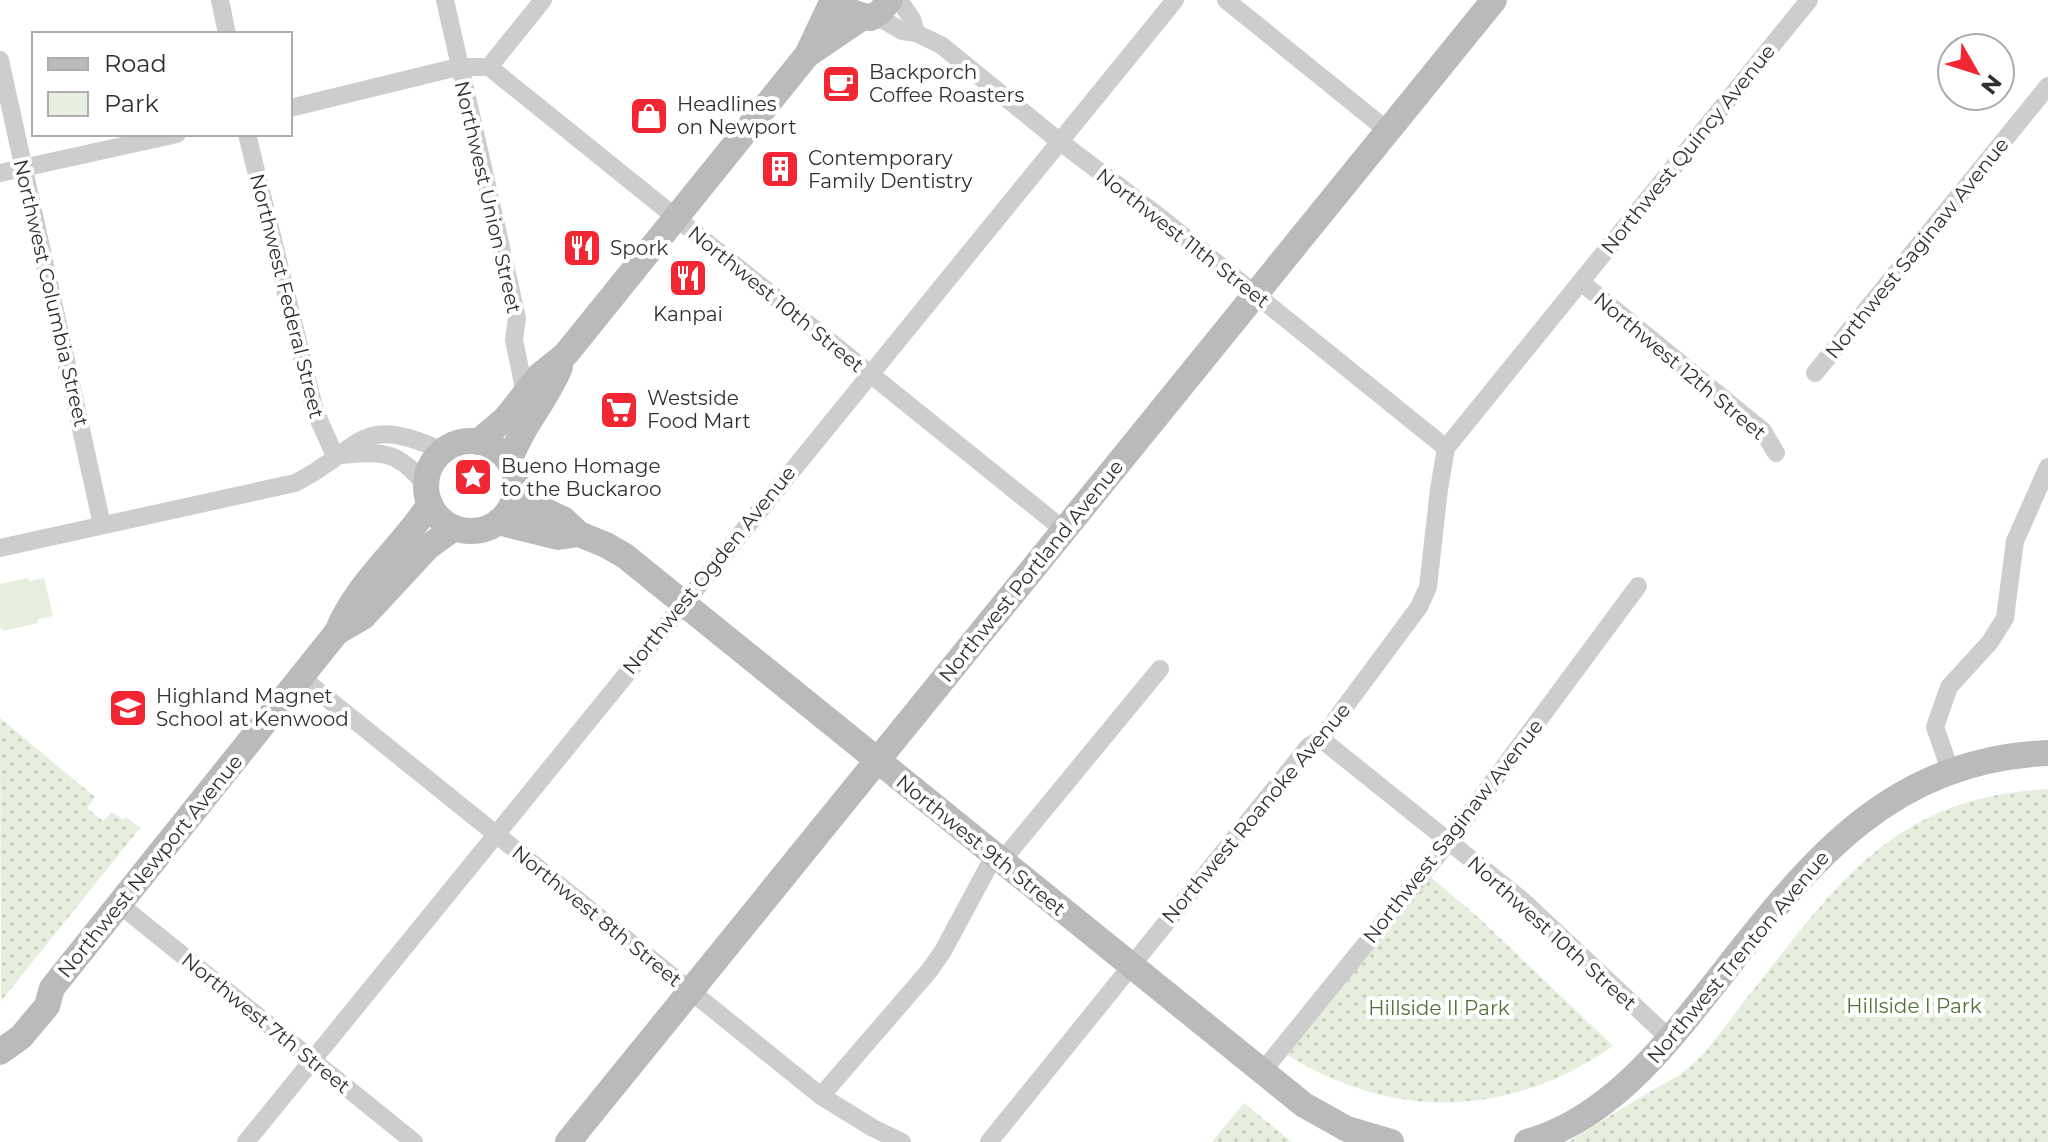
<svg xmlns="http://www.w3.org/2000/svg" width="2048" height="1142" font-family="Montserrat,sans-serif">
	<defs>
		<pattern id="green-dots" width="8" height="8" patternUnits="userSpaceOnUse" patternTransform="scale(2)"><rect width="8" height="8" fill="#e6eedd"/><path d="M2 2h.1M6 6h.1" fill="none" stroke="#c6ccbe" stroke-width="1.8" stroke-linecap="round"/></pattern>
	</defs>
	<rect width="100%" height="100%" fill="#fff"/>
	<!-- green -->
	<g fill="url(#green-dots)">
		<path d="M 0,718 L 95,797 L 87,808 L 103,821 L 112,812 L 123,820 L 126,817 L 140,828 L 1,1001 Z"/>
		<path d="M 2048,789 L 2048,1142 L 1568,1142 C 1595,1125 1623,1108 1651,1091 C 1663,1084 1677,1078 1687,1069 C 1710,1050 1728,1022 1746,999 C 1836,887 1890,797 2048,789 Z"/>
		<path d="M 1428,875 L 1479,918 L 1613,1046 C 1508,1119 1392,1121 1284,1053 Z"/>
		<path d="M 1244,1103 L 1292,1142 L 1212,1142 Z"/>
	</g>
	<!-- pitch -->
	<path fill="#e6eedd" d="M 28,578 L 29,581 L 44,578 L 53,616 L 37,619 L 38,623 L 3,631 L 0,627 L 0,584 Z"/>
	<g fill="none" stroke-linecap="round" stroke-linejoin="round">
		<!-- street -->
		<g stroke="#cdcdcd" stroke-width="18">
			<path d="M 220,0 L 227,34"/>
			<path d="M 445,0 L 517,318 L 514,340 L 525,393"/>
			<path d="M 899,0 L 912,19 L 916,33"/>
			<path d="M 1226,0 L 1388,131"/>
			<path d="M 870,18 L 885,21 L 902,31 L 916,33 L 941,45 L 1059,141 L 1161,218 L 1446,448"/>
			<path d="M 0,60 L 102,525"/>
			<path d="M 489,67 L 1064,530"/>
			<path d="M 290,108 L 458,67 L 489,67 L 543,0"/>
			<path d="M 247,134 L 315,411 L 335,456"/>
			<path d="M 0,173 L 177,134"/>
			<path d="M 1581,282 L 1763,431 L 1776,453"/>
			<path d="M 1815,373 L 2048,86"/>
			<path d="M 342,455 C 383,450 400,452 426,486"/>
			<path d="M 0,548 L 295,483 C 363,449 357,412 443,451"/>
			<path d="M 302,678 L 821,1096 L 873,1128 L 902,1142"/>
			<path d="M 1321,739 L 1522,900 L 1670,1039"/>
			<path d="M 1950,770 L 1935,727 L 1949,687 L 1990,642 L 2005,618 L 2015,541 L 2048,467"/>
			<path d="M 1001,862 L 1160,669"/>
			<path d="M 119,904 L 414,1142"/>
			<path d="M 1262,1072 L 1449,841 L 1638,586"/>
			<path d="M 821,1096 L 929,971 L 943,951 L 994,856"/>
			<path d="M 246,1142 L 1175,0"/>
			<path d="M 989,1142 L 1309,746 L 1321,739 L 1419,607 L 1428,587 L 1439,489 L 1446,448 L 1809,0"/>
		</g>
		<!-- secondary -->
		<g stroke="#bababa" stroke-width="26">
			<path d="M 838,0 L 845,10 L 870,18 L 880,12 L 890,0"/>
			<path d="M 807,55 L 833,0"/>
			<circle cx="471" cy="486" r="45"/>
			<path d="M 478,442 L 506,418 L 540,375 L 566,354 L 807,55 L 863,17"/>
			<path d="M 509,462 C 521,427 546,401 560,367"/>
			<path d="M 516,488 L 530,504 L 563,519 L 579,534 L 606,545 L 625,556 L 1304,1105 L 1347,1129 L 1391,1142"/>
			<path d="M 498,522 L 558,537 L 579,534"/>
			<path d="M 337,632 L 363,617 L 428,547 L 454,528"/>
			<path d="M 0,1052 L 21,1037 L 47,1006 L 52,988 L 337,632 C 358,581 400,550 430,504"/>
			<path d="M 568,1142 L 1494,0"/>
			<path d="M 1527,1142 C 1593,1124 1645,1070 1687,1018 C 1790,892 1867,761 2048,753"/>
		</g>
	</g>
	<!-- icons -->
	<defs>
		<symbol id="cafe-square" viewBox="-11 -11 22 22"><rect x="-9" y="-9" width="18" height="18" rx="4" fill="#f32633" stroke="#fff"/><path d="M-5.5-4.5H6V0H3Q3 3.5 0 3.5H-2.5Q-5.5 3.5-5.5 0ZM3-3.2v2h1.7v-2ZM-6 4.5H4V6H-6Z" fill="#fff"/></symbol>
		<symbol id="shop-square" viewBox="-11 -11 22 22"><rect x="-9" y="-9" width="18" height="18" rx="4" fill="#f32633" stroke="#fff"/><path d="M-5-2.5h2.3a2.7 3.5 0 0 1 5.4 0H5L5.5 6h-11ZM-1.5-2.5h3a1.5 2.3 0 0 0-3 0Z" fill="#fff"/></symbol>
		<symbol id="building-square" viewBox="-11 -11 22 22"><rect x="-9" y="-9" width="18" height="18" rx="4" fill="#f32633" stroke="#fff"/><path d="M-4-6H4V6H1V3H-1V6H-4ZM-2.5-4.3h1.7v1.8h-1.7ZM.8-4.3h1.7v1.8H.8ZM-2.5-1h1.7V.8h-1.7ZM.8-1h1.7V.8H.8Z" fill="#fff"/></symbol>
		<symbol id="restaurant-square" viewBox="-11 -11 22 22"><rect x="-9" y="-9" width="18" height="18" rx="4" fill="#f32633" stroke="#fff"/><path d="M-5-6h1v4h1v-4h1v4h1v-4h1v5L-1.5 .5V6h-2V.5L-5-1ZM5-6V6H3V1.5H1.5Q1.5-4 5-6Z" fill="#fff"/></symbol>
		<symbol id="supermarket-square" viewBox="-11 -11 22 22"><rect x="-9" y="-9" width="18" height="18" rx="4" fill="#f32633" stroke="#fff"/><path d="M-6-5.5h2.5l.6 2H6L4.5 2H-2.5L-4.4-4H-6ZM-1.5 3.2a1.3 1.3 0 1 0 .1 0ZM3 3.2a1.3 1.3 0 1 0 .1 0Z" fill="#fff"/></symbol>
		<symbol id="sight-square" viewBox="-11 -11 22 22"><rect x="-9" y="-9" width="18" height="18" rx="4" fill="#f32633" stroke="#fff"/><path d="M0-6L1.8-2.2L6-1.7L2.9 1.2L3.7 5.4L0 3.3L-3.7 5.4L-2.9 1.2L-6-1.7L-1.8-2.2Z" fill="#fff"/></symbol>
		<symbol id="school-square" viewBox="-11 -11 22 22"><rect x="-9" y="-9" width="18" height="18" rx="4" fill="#f32633" stroke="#fff"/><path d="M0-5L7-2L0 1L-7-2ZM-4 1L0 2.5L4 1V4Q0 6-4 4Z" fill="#fff"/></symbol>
	</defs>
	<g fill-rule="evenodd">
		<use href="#cafe-square" x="819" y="62" width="44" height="44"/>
		<use href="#shop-square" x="627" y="94" width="44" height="44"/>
		<use href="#building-square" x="758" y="147" width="44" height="44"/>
		<use href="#restaurant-square" x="560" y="226" width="44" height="44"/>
		<use href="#restaurant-square" x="666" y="256" width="44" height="44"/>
		<use href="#supermarket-square" x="597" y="388" width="44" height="44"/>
		<use href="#sight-square" x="451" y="455" width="44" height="44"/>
		<use href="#school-square" x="106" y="686" width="44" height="44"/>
	</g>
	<g text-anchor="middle" stroke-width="8" stroke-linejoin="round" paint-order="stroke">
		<!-- poi labels -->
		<g font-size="20" fill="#303030" stroke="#fff" text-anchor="start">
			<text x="869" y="79">Backporch<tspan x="869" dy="23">Coffee Roasters</tspan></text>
			<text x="677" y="111">Headlines<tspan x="677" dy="23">on Newport</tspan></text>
			<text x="808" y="165">Contemporary<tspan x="808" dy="23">Family Dentistry</tspan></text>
			<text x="610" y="255">Spork</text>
			<text x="688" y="321" text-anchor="middle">Kanpai</text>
			<text x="647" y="405">Westside<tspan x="647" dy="23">Food Mart</tspan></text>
			<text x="501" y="473">Bueno Homage<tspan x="501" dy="23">to the Buckaroo</tspan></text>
			<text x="156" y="703">Highland Magnet<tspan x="156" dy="23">School at Kenwood</tspan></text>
		</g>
		<!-- street labels -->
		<g font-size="20" fill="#303030" stroke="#fff">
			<text transform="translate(1688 149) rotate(-51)" y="7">Northwest Quincy Avenue</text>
			<text transform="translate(488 197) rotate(77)" y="7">Northwest Union Street</text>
			<text transform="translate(1183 238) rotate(38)" y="7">Northwest 11th Street</text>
			<text transform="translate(1917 248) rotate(-51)" y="7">Northwest Saginaw Avenue</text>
			<text transform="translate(51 293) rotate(77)" y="7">Northwest Columbia Street</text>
			<text transform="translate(287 296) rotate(76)" y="7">Northwest Federal Street</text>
			<text transform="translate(776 299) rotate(39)" y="7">Northwest 10th Street</text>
			<text transform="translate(1680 366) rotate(40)" y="7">Northwest 12th Street</text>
			<text transform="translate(709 570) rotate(-51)" y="7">Northwest Ogden Avenue</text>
			<text transform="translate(1031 571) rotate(-51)" y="7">Northwest Portland Avenue</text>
			<text transform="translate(1256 813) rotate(-50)" y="7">Northwest Roanoke Avenue</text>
			<text transform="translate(1453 831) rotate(-52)" y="7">Northwest Saginaw Avenue</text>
			<text transform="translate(981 845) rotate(39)" y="7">Northwest 9th Street</text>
			<text transform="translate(150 866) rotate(-51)" y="7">Northwest Newport Avenue</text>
			<text transform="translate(597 916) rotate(39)" y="7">Northwest 8th Street</text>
			<text transform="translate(1552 933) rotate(42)" y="7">Northwest 10th Street</text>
			<text transform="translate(1738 957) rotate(-50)" y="7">Northwest Trenton Avenue</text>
			<text transform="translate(266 1023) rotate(39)" y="7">Northwest 7th Street</text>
		</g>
		<!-- park labels -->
		<g font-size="20" fill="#527039" stroke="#fff">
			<text x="1914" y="1013">Hillside I Park</text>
			<text x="1439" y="1015">Hillside II Park</text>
		</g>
	</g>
	<!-- legend -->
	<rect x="32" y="32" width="260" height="104" fill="#ffffff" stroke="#acacac" stroke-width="2"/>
	<rect x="48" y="58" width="40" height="12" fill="#bababa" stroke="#acacac" stroke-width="2"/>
	<text x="104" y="72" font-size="24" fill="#303030">Road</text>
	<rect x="48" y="92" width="40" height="24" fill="#e6eedd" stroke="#acacac" stroke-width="2"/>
	<text x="104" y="112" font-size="24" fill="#303030">Park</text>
	<!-- north arrow -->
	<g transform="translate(1976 72) rotate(129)"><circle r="38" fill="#ffffff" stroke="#acacac" stroke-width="2"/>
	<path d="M0-6L14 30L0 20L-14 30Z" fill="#f32633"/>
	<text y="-12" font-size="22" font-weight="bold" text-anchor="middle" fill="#303030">N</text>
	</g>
</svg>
